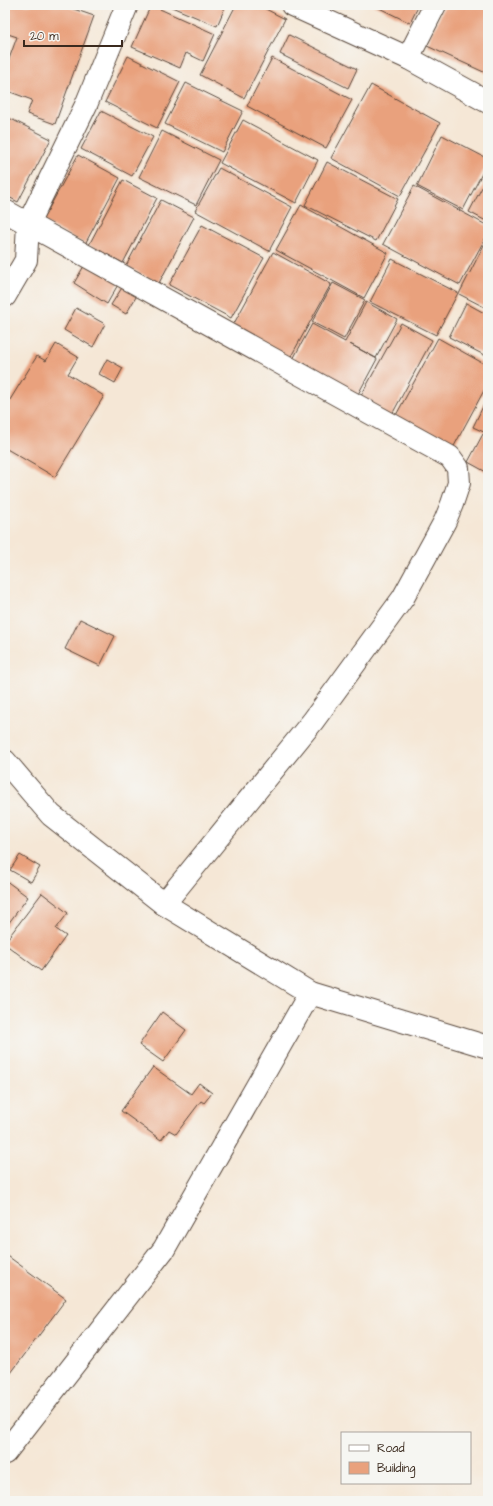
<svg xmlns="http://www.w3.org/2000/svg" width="493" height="1506" font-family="'Architects Daughter',sans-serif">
	<rect width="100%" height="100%" fill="#f6f6f2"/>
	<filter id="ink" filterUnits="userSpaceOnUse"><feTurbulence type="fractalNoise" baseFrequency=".025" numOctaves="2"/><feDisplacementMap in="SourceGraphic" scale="8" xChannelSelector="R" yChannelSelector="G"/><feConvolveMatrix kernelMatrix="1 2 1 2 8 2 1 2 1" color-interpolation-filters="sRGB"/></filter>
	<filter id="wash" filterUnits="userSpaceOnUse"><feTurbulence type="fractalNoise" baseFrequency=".012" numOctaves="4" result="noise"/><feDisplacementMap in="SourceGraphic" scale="16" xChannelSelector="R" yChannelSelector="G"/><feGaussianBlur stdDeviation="0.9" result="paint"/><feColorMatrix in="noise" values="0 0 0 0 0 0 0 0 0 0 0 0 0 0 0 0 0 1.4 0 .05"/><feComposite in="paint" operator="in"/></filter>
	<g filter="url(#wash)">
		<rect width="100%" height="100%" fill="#f5e7d6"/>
		<g id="blocks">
			<!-- building -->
			<g fill="#e9a17d">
				<path d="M 5,5 L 62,5 L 94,16 L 55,124 L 27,114 L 32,100 L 5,90 L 5,70 L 17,37 L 5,33 Z"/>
				<path d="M 151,5 L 215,34 L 203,61 L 186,53 L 180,68 L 132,47 Z"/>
				<path d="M 167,5 L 226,5 L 217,26 Z"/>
				<path d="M 236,5 L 258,5 L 285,19 L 244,98 L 200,75 Z"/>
				<path d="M 373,5 L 419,5 L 410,23 Z"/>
				<path d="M 445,5 L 488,5 L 488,74 L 427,46 Z"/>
				<path d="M 289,35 L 357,69 L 348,88 L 280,54 Z"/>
				<path d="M 128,56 L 180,82 L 157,128 L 105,102 Z"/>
				<path d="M 272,58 L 352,100 L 326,148 L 247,106 Z"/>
				<path d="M 186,83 L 243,111 L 222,152 L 165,124 Z"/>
				<path d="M 371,85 L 440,123 L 400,196 L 331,158 Z"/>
				<path d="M 101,111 L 153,137 L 132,176 L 81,149 Z"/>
				<path d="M 5,116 L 51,139 L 18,202 L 5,195 Z"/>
				<path d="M 243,120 L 318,160 L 296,203 L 220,163 Z"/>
				<path d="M 162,131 L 219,160 L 196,205 L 139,177 Z"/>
				<path d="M 442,135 L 488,159 L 488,162 L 463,210 L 417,186 Z"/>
				<path d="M 78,155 L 120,178 L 85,244 L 42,221 Z"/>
				<path d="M 327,162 L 398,199 L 376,241 L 305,205 Z"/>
				<path d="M 219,168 L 292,207 L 269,251 L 195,211 Z"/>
				<path d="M 488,176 L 488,222 L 469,212 Z"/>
				<path d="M 123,180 L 157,198 L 123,263 L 89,245 Z"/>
				<path d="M 414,186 L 488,226 L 488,233 L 460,285 L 383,244 Z"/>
				<path d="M 161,200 L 194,217 L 159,283 L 126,266 Z"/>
				<path d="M 301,205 L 388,253 L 364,298 L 276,250 Z"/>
				<path d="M 202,225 L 264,258 L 231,318 L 169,285 Z"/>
				<path d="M 486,241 L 488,242 L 488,309 L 459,294 Z"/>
				<path d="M 273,252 L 331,284 L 289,360 L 231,329 Z"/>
				<path d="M 392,259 L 458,293 L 436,335 L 370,302 Z"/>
				<path d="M 87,261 L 120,281 L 107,304 L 74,283 Z"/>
				<path d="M 125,283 L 139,292 L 126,314 L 111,305 Z"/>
				<path d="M 333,283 L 365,300 L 344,339 L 312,322 Z"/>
				<path d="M 366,302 L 397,319 L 376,358 L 350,344 L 377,359 L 356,398 L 291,363 L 312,324 L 345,342 Z"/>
				<path d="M 466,303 L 488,315 L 488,357 L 449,337 Z"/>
				<path d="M 76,308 L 105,324 L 93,347 L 64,330 Z"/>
				<path d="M 401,323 L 432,340 L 389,420 L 357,403 Z"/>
				<path d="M 438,338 L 488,366 L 488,383 L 453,448 L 395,417 Z"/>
				<path d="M 56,344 L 78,357 L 68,374 L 104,396 L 55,477 L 5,448 L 5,408 L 37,356 L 46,361 Z"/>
				<path d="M 107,359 L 123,368 L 115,383 L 99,374 Z"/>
				<path d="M 488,396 L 488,434 L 473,427 Z"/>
				<path d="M 483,434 L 488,437 L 488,473 L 468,462 Z"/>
				<path d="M 80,619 L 115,636 L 100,666 L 65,649 Z"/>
				<path d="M 20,855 L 40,867 L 31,882 L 10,870 Z"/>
				<path d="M 5,880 L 28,897 L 5,928 Z"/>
				<path d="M 42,893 L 68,913 L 56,929 L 66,936 L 41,971 L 5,944 L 5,942 Z"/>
				<path d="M 162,1012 L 186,1030 L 163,1062 L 139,1045 Z"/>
				<path d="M 153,1067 L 191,1094 L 199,1083 L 212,1093 L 204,1103 L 201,1101 L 176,1134 L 169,1130 L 161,1140 L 121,1111 Z"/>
				<path d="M 5,1254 L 66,1299 L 5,1381 Z"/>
			</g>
		</g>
	</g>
	<g filter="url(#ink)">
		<use href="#blocks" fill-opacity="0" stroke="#57463a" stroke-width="1"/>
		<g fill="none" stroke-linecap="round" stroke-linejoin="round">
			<defs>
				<g id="street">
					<path d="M 292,5 L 408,58 L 488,102"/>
					<path d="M 408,58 L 435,5"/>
					<path d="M 5,211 L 450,457 L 458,468 L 459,483 L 452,504 L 445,521 L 403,598 L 313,721 L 164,904"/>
					<path d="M 5,296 L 26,260 L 28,224 L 86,105 L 127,5"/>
					<path d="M 5,761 L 51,815 L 164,904 L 310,993 L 488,1047"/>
					<path d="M 5,1453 L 164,1249 L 310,993"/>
				</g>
			</defs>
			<!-- street casing -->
			<use href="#street" stroke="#57463a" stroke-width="24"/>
			<!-- street -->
			<use href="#street" stroke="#fff" stroke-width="22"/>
		</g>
	</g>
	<!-- margin -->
	<rect width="493" height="1506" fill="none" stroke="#f6f6f2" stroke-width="20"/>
	<!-- legend -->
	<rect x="341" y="1432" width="130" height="52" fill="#f6f6f2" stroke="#aba49d"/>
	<rect x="349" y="1445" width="20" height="6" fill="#ffffff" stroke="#aba49d"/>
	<text x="377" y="1452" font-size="12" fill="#3b2a1e">Road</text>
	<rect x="349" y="1462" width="20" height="12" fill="#e9a17d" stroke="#aba49d"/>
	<text x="377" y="1472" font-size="12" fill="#3b2a1e">Building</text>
	<!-- scale -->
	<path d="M24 40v6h98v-6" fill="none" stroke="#3b2a1e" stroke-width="2"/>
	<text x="30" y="40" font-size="12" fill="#3b2a1e" stroke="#f6f6f2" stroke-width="3" paint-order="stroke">20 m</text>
</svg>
